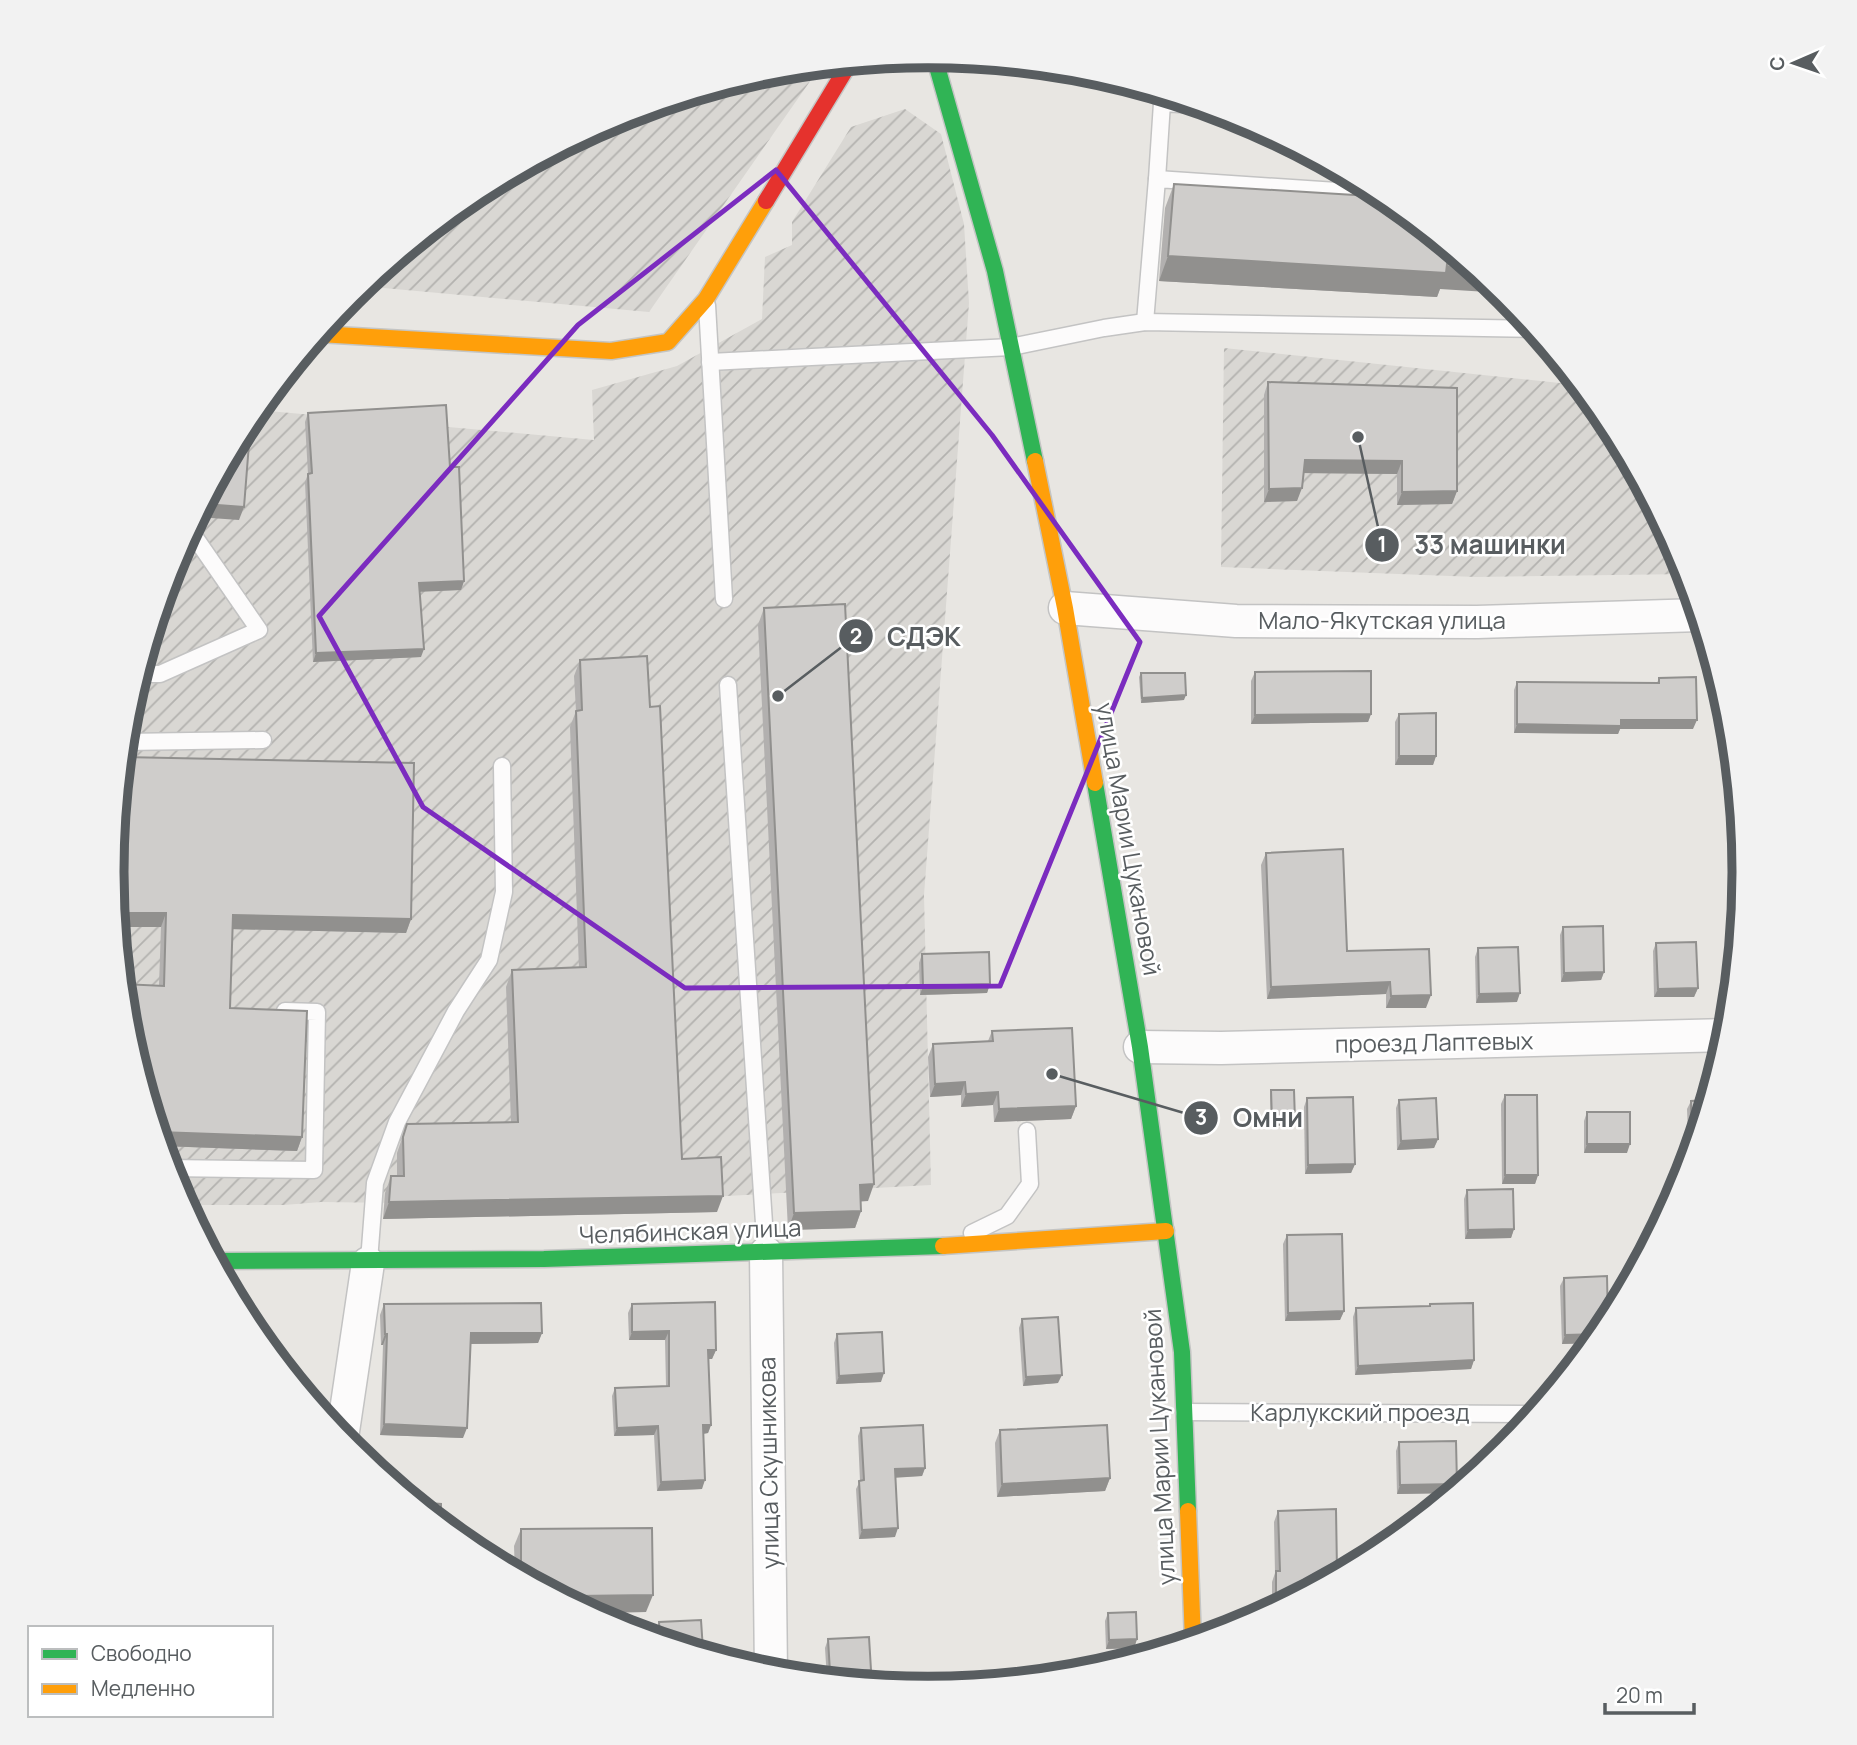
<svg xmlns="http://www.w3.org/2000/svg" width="1857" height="1745" font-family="Manrope,sans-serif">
	<defs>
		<pattern id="industrial-furrows" width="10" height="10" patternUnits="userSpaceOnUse" patternTransform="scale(1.75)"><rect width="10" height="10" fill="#d9d7d3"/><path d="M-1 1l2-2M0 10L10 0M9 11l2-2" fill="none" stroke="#b3b2af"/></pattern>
	</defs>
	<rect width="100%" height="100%" fill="#e8e6e2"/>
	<!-- industrial -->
	<g fill="url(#industrial-furrows)">
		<path d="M 820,67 L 649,312 L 362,286 L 475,193 L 616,118 L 770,72 Z"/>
		<path d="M 905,109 L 941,134 L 964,224 L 969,303 L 924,895 L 931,1185 L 558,1205 L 321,1202 L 284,1205 L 185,1205 L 174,1185 L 128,1031 L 112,872 L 128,713 L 174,560 L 250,419 L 257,410 L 594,440 L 592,390 L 677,366 L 762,319 L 765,257 L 792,245 L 792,222 L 851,127 Z"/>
		<path d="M 1224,348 L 1579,385 L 1608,419 L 1683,560 L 1687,574 L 1476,577 L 1221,567 Z"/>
	</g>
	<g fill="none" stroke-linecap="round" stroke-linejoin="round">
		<defs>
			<g id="lane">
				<path d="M 1157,179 L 1162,103 L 1197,105"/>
				<path d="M 707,305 L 724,599"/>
				<path d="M 1145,322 L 1157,179 L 1382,194"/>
				<path d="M 710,362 L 1011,347 L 1104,328 L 1145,322 L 1534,329"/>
				<path d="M 140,674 L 160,674 L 259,630 L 192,533 L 189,532"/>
				<path d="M 728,685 L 766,1253"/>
				<path d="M 125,742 L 263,740"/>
				<path d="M 169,1168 L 314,1170 L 317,1012 L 285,1011"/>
				<path d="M 972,1233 L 1007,1216 L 1030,1184 L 1027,1131"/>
				<path d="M 369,1261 L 375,1183 L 397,1122 L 456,1011 L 489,960 L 504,892 L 502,766"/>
				<path d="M 1184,1412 L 1535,1414"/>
			</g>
			<g id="street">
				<path d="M 1065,608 L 1236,621 L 1477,622 L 1700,615"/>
				<path d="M 1140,1047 L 1221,1048 L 1728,1035"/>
				<path d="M 766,1253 L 771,1673"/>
				<path d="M 342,1438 L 368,1263"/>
			</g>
			<g id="fast">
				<path d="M 934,56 L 995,271 L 1035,461"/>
				<path d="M 1095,783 L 1140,1047 L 1182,1352 L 1188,1511"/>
				<path d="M 215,1261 L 544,1259 L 943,1246"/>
			</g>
			<g id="slow">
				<path d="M 319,334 L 611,351 L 668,342 L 706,299 L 766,201"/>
				<path d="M 1035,461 L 1065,608 L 1095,783"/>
				<path d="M 943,1246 L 1166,1231"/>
				<path d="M 1188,1511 L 1193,1641"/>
			</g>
			<path id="jam" d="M 766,201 L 849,64"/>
		</defs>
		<!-- lane casing -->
		<use href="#lane" stroke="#c3c3c3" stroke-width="19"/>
		<!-- street casing -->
		<use href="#street" stroke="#c3c3c3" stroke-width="35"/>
		<!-- fast casing -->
		<use href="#fast" stroke="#c4c5c4" stroke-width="19"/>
		<!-- slow casing -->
		<use href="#slow" stroke="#c4c5c4" stroke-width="19"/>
		<!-- jam casing -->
		<use href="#jam" stroke="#c4c5c4" stroke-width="19"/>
		<!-- lane -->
		<use href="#lane" stroke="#fcfbfb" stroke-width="16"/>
		<!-- street -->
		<use href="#street" stroke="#fcfbfb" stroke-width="32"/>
		<!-- fast -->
		<use href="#fast" stroke="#30b455" stroke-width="16"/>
		<!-- slow -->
		<use href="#slow" stroke="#ff9f0a" stroke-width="16"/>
		<!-- jam -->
		<use href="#jam" stroke="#e5322d" stroke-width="16"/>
	</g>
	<!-- wall -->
	<g fill="#b2b0af">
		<path d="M 1174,184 L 1440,289 L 1437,297 L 1159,281 L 1165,208 Z"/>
		<path d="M 1268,382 L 1457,491 L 1452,504 L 1397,505 L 1397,474 L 1303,473 L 1297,501 L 1264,502 L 1264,395 Z"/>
		<path d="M 308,413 L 450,467 L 464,581 L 461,590 L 420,591 L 421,657 L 313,662 L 305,482 L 308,474 L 305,422 Z"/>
		<path d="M 764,608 L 868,1201 L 861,1201 L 861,1211 L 855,1228 L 788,1230 L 758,625 Z"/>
		<path d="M 580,660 L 650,707 L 682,1159 L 717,1212 L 383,1219 L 385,1193 L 391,1176 L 397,1176 L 397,1153 L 407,1124 L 511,1122 L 506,987 L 512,970 L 579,968 L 570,727 L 576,711 L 574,676 Z"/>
		<path d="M 1255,672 L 1371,714 L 1368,722 L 1251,724 L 1251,681 Z"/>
		<path d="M 1141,673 L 1184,700 L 1141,703 L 1139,677 Z"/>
		<path d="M 1659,678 L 1693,729 L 1620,729 L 1618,734 L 1514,733 L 1514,690 L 1517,682 L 1657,683 Z"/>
		<path d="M 1399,714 L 1436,756 L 1433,765 L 1395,765 L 1395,722 Z"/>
		<path d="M 1266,853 L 1347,951 L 1426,1008 L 1386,1008 L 1386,994 L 1267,999 L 1261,865 Z"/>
		<path d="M 112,872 L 411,919 L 406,933 L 232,929 L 230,1008 L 302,1137 L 297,1151 L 162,1146 L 128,1031 L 159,985 L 161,927 L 117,927 Z"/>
		<path d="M 1563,927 L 1604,972 L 1601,980 L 1561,982 L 1560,935 Z"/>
		<path d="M 1656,943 L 1698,988 L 1694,997 L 1654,997 L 1653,951 Z"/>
		<path d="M 1478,948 L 1517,1002 L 1476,1003 L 1475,957 Z"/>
		<path d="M 922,954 L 990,984 L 987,993 L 920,995 L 919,963 Z"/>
		<path d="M 992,1031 L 1076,1106 L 1071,1119 L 994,1122 L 993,1105 L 961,1107 L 961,1095 L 930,1097 L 928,1057 L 933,1044 L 988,1041 Z"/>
		<path d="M 1271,1090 L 1295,1121 L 1293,1125 L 1271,1126 L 1270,1095 Z"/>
		<path d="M 1505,1095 L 1538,1175 L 1535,1184 L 1502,1184 L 1501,1104 Z"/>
		<path d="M 1307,1098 L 1355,1164 L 1351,1173 L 1305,1174 L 1304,1107 Z"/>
		<path d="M 1399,1100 L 1438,1139 L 1434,1148 L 1397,1150 L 1396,1108 Z"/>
		<path d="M 1709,1100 L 1691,1159 L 1689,1159 L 1687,1109 L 1691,1101 Z"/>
		<path d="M 1587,1112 L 1627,1153 L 1584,1153 L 1584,1121 Z"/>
		<path d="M 1467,1190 L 1514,1229 L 1511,1238 L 1465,1239 L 1464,1199 Z"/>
		<path d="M 1287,1235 L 1344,1311 L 1340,1320 L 1285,1321 L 1283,1244 Z"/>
		<path d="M 1564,1278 L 1607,1326 L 1594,1343 L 1562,1344 L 1560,1286 Z"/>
		<path d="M 384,1304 L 542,1333 L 538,1343 L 470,1344 L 463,1438 L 380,1435 L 383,1345 L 381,1345 L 380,1315 Z"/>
		<path d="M 632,1304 L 716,1350 L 712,1359 L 708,1359 L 711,1425 L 708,1433 L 704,1434 L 702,1489 L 657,1491 L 654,1435 L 614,1436 L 612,1396 L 615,1388 L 666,1386 L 665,1340 L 629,1340 L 628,1313 Z"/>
		<path d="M 1356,1308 L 1474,1360 L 1471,1369 L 1355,1375 L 1353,1317 Z"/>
		<path d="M 1022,1319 L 1058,1383 L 1023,1386 L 1019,1328 Z"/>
		<path d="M 837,1334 L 881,1382 L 836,1384 L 834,1343 Z"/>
		<path d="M 861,1428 L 925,1468 L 922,1476 L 896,1477 L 895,1537 L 859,1539 L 856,1489 L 860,1481 L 858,1436 Z"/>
		<path d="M 1000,1430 L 1110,1478 L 1105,1491 L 997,1497 L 995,1443 Z"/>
		<path d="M 1399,1442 L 1454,1493 L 1397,1494 L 1396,1451 Z"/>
		<path d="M 1278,1511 L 1337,1570 L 1348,1570 L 1272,1610 L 1272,1582 L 1275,1573 L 1274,1522 Z"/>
		<path d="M 521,1529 L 646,1612 L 590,1613 L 515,1573 L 514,1546 Z"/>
		<path d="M 1108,1613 L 1137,1639 L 1134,1648 L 1106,1649 L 1105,1621 Z"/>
		<path d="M 659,1622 L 703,1650 L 702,1653 L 656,1639 L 656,1631 Z"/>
		<path d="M 828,1639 L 868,1679 L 839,1680 L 827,1679 L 825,1648 Z"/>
	</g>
	<!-- shaded-wall -->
	<g fill="#91908e">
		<path d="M 411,246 L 413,247 L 407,264 L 392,262 Z"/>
		<path d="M 1168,256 L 1470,266 L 1503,293 L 1440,289 L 1437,297 L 1159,281 Z"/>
		<path d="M 1305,460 L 1402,461 L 1397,474 L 1300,473 Z"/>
		<path d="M 1302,488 L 1297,501 L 1264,502 L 1269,489 Z"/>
		<path d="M 1457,491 L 1452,504 L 1397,505 L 1402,492 Z"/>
		<path d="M 204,504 L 244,507 L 239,520 L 197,517 Z"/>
		<path d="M 464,581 L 461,590 L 416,592 L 419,583 Z"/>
		<path d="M 424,649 L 421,657 L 313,662 L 316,653 Z"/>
		<path d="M 1186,695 L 1184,700 L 1141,703 L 1142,698 Z"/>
		<path d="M 1371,714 L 1368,722 L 1251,724 L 1255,715 Z"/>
		<path d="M 1621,720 L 1697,720 L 1693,729 L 1620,729 L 1618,734 L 1514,733 L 1517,724 Z"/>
		<path d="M 1399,756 L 1436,756 L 1433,765 L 1395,765 Z"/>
		<path d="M 116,913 L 166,913 L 161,927 L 117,927 Z"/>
		<path d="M 233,915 L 411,919 L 406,933 L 228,929 Z"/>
		<path d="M 1604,972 L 1601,980 L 1561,982 L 1564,973 Z"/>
		<path d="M 1390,982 L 1386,994 L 1267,999 L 1271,987 Z"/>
		<path d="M 990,984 L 987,993 L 920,995 L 923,986 Z"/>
		<path d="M 1698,988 L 1694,997 L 1654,997 L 1658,989 Z"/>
		<path d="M 1520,993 L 1517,1002 L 1476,1003 L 1479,994 Z"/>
		<path d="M 1431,995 L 1426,1008 L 1386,1008 L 1391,996 Z"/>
		<path d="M 965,1082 L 961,1095 L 930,1097 L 935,1084 Z"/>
		<path d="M 998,1092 L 993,1105 L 961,1107 L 966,1094 Z"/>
		<path d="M 1076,1106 L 1071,1119 L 994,1122 L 999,1109 Z"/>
		<path d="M 1272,1121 L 1295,1121 L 1293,1125 L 1271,1126 Z"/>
		<path d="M 158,1132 L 302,1137 L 297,1151 L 162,1146 Z"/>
		<path d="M 1438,1139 L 1434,1148 L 1397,1150 L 1401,1141 Z"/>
		<path d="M 1587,1144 L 1630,1144 L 1627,1153 L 1584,1153 Z"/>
		<path d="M 1692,1150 L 1693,1150 L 1691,1159 L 1689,1159 Z"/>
		<path d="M 1355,1164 L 1351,1173 L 1305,1174 L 1308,1165 Z"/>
		<path d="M 1505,1175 L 1538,1175 L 1535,1184 L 1502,1184 Z"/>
		<path d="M 874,1184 L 868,1201 L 854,1202 L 860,1185 Z"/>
		<path d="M 723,1196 L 717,1212 L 383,1219 L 389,1202 Z"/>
		<path d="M 861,1211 L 855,1228 L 788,1230 L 794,1213 Z"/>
		<path d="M 1514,1229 L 1511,1238 L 1465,1239 L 1468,1230 Z"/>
		<path d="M 1344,1311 L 1340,1320 L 1285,1321 L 1288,1313 Z"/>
		<path d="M 669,1331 L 665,1340 L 629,1340 L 632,1332 Z"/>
		<path d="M 471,1333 L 542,1333 L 538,1343 L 467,1344 Z"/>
		<path d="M 385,1334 L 387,1334 L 383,1345 L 381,1345 Z"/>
		<path d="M 1601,1334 L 1594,1343 L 1562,1344 L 1565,1335 Z"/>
		<path d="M 708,1350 L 716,1350 L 712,1359 L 705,1359 Z"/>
		<path d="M 1474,1360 L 1471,1369 L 1355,1375 L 1358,1366 Z"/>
		<path d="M 884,1373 L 881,1382 L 836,1384 L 839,1376 Z"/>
		<path d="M 1062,1375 L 1058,1383 L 1023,1386 L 1026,1377 Z"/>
		<path d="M 384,1424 L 467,1428 L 463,1438 L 380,1435 Z"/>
		<path d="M 703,1425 L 711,1425 L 708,1433 L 700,1434 Z"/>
		<path d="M 658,1426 L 654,1435 L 614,1436 L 617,1428 Z"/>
		<path d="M 925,1468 L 922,1476 L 892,1478 L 895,1469 Z"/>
		<path d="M 1110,1478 L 1105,1491 L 997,1497 L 1002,1484 Z"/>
		<path d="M 705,1480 L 702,1489 L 657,1491 L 661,1482 Z"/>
		<path d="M 1457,1484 L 1454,1493 L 1397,1494 L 1400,1485 Z"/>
		<path d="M 898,1528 L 895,1537 L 859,1539 L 862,1530 Z"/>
		<path d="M 653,1595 L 646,1612 L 590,1613 L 574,1604 L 577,1596 Z"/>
		<path d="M 1137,1639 L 1134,1648 L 1106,1649 L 1109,1640 Z"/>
		<path d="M 871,1670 L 868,1679 L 839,1680 L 827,1679 L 830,1672 Z"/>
	</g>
	<!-- building -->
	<g fill="#cfcdcb" stroke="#91908e" stroke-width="2">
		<path d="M 1174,184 L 1387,197 L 1470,266 L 1447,264 L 1446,273 L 1168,256 Z"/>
		<path d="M 1268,382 L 1457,388 L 1457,491 L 1402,492 L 1402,461 L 1305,460 L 1302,488 L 1269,489 Z"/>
		<path d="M 446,405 L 450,467 L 459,467 L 464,581 L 419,583 L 424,649 L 316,653 L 308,474 L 312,473 L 308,413 Z"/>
		<path d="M 244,430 L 250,431 L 244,507 L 204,504 Z"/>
		<path d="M 845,604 L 874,1184 L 860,1185 L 861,1211 L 794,1213 L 764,608 Z"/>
		<path d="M 647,656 L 650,707 L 660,706 L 682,1159 L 721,1157 L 723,1196 L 389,1202 L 391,1176 L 404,1176 L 403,1137 L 407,1124 L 518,1122 L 512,970 L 586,967 L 576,711 L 582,710 L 580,660 Z"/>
		<path d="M 1371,671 L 1371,714 L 1255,715 L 1255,672 Z"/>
		<path d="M 1141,673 L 1185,673 L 1186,695 L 1142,698 Z"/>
		<path d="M 1696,677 L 1697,720 L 1621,720 L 1621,726 L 1517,724 L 1517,682 L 1659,683 L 1659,678 Z"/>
		<path d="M 1436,713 L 1436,756 L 1399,756 L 1399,714 Z"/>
		<path d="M 123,757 L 414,763 L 411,919 L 233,915 L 230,1008 L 307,1011 L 302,1137 L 158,1132 L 128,1031 L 123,984 L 164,986 L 166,913 L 116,913 L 112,872 Z"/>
		<path d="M 1343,849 L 1347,951 L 1429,949 L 1431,995 L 1391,996 L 1390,982 L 1271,987 L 1266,853 Z"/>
		<path d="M 1603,926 L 1604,972 L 1564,973 L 1563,927 Z"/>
		<path d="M 1696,942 L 1698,988 L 1658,989 L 1656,943 Z"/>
		<path d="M 1518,947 L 1520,993 L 1479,994 L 1478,948 Z"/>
		<path d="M 989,952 L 990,984 L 923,986 L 922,954 Z"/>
		<path d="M 1072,1028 L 1076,1106 L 999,1109 L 998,1092 L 966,1094 L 965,1082 L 935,1084 L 933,1044 L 993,1041 L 992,1031 Z"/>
		<path d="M 1271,1090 L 1294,1090 L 1295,1121 L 1272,1121 Z"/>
		<path d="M 1505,1095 L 1537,1095 L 1538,1175 L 1505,1175 Z"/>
		<path d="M 1353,1097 L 1355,1164 L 1308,1165 L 1307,1098 Z"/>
		<path d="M 1436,1098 L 1438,1139 L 1401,1141 L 1399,1100 Z"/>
		<path d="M 1709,1100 L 1693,1150 L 1692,1150 L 1691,1101 Z"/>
		<rect x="1587" y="1112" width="43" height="32"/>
		<path d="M 1513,1189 L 1514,1229 L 1468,1230 L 1467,1190 Z"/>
		<path d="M 1342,1234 L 1344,1311 L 1288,1313 L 1287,1235 Z"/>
		<path d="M 1607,1276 L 1608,1324 L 1607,1326 L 1601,1334 L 1565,1335 L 1564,1278 Z"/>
		<path d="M 715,1302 L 716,1350 L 708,1350 L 711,1425 L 703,1425 L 705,1480 L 661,1482 L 658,1426 L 617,1428 L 615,1388 L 669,1386 L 669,1331 L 632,1332 L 632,1304 Z"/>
		<path d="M 541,1303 L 542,1333 L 471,1333 L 467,1428 L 384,1424 L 387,1334 L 385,1334 L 384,1304 Z"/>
		<path d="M 1473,1303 L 1474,1360 L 1358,1366 L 1356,1308 L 1430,1306 L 1430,1304 Z"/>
		<path d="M 1058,1317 L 1062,1375 L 1026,1377 L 1022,1319 Z"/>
		<path d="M 882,1332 L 884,1373 L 839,1376 L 837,1334 Z"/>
		<path d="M 923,1425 L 925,1468 L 895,1469 L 898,1528 L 862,1530 L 859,1481 L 864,1480 L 861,1428 Z"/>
		<path d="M 1107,1425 L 1110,1478 L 1002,1484 L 1000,1430 Z"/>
		<path d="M 1456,1441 L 1457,1484 L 1400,1485 L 1399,1442 Z"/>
		<path d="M 415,1502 L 441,1504 L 441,1523 Z"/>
		<path d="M 1336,1509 L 1337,1570 L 1348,1570 L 1276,1608 L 1276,1571 L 1280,1571 L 1278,1511 Z"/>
		<path d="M 652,1528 L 653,1595 L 577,1596 L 577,1606 L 521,1576 L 521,1529 Z"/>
		<path d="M 1136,1612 L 1137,1639 L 1109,1640 L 1108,1613 Z"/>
		<path d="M 701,1620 L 703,1650 L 694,1651 L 660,1640 L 659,1622 Z"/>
		<path d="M 869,1637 L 871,1670 L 830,1672 L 828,1639 Z"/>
	</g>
	<!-- marked area -->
	<path fill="none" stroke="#7b2cbf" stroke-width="5" stroke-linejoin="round" d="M 776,170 L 992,435 L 1140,642 L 1000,986 L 685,988 L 423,807 L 319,616 L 578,325 Z"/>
	<g text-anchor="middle" stroke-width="5" stroke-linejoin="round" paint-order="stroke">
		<!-- street labels -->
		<g font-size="24" fill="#585d60" stroke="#fff">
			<text x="1382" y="629">Мало-Якутская улица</text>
			<text transform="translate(1128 839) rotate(80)" y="8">улица Марии Цукановой</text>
			<text transform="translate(1434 1043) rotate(-1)" y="8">проезд Лаптевых</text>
			<text transform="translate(690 1232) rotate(-2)" y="8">Челябинская улица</text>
			<text x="1360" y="1421">Карлукский проезд</text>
			<text transform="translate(1160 1447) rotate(-93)" y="8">улица Марии Цукановой</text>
			<text transform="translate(769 1463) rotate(-91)" y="8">улица Скушникова</text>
		</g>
	</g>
	<!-- crop -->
	<path d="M0 0H1857V1745H0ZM124 872a804 804 0 1 1 1608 0a804 804 0 1 1-1608 0Z" fill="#f2f2f2" fill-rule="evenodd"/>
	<path fill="none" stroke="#585d60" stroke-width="9" d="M124 872a804 804 0 1 1 1608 0a804 804 0 1 1-1608 0Z"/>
	<!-- callouts -->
	<path fill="none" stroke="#585d60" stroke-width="2.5" d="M1358 437L1382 545M778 696L856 636M1052 1074L1201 1118"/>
	<g fill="#585d60" stroke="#fff" stroke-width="2.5">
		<circle cx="1358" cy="437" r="7"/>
		<circle cx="778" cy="696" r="7"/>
		<circle cx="1052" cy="1074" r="7"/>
		<circle cx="1382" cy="545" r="18"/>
		<circle cx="856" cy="636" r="18"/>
		<circle cx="1201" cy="1118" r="18"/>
	</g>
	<g font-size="21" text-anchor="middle" font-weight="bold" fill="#fff">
		<text x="1382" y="552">1</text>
		<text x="856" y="644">2</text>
		<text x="1201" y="1125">3</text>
	</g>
	<g font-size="26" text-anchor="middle" font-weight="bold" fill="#585d60" stroke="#fff" stroke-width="5" stroke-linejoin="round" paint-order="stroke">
		<text x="1490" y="554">33 машинки</text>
		<text x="924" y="646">СДЭК</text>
		<text x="1268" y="1127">Омни</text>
	</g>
	<!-- legend -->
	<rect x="28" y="1626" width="245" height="91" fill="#ffffff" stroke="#bcbebf" stroke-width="2"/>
	<rect x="42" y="1649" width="35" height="10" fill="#30b455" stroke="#bcbebf" stroke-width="2"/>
	<text x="91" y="1661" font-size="21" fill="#585d60">Свободно</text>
	<rect x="42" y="1684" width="35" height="10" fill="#ff9f0a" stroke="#bcbebf" stroke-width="2"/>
	<text x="91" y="1696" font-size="21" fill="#585d60">Медленно</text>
	<!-- north arrow -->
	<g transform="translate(1794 63) rotate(268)" stroke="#ffffff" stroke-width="5" paint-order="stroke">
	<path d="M0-5L12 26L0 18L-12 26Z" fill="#585d60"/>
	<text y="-10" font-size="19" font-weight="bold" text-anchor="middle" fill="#585d60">С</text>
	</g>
	<!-- scale -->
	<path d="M1605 1703v10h89v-10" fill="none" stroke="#585d60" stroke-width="3.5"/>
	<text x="1616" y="1703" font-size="21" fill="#585d60" stroke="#ffffff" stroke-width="5" paint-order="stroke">20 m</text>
</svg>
